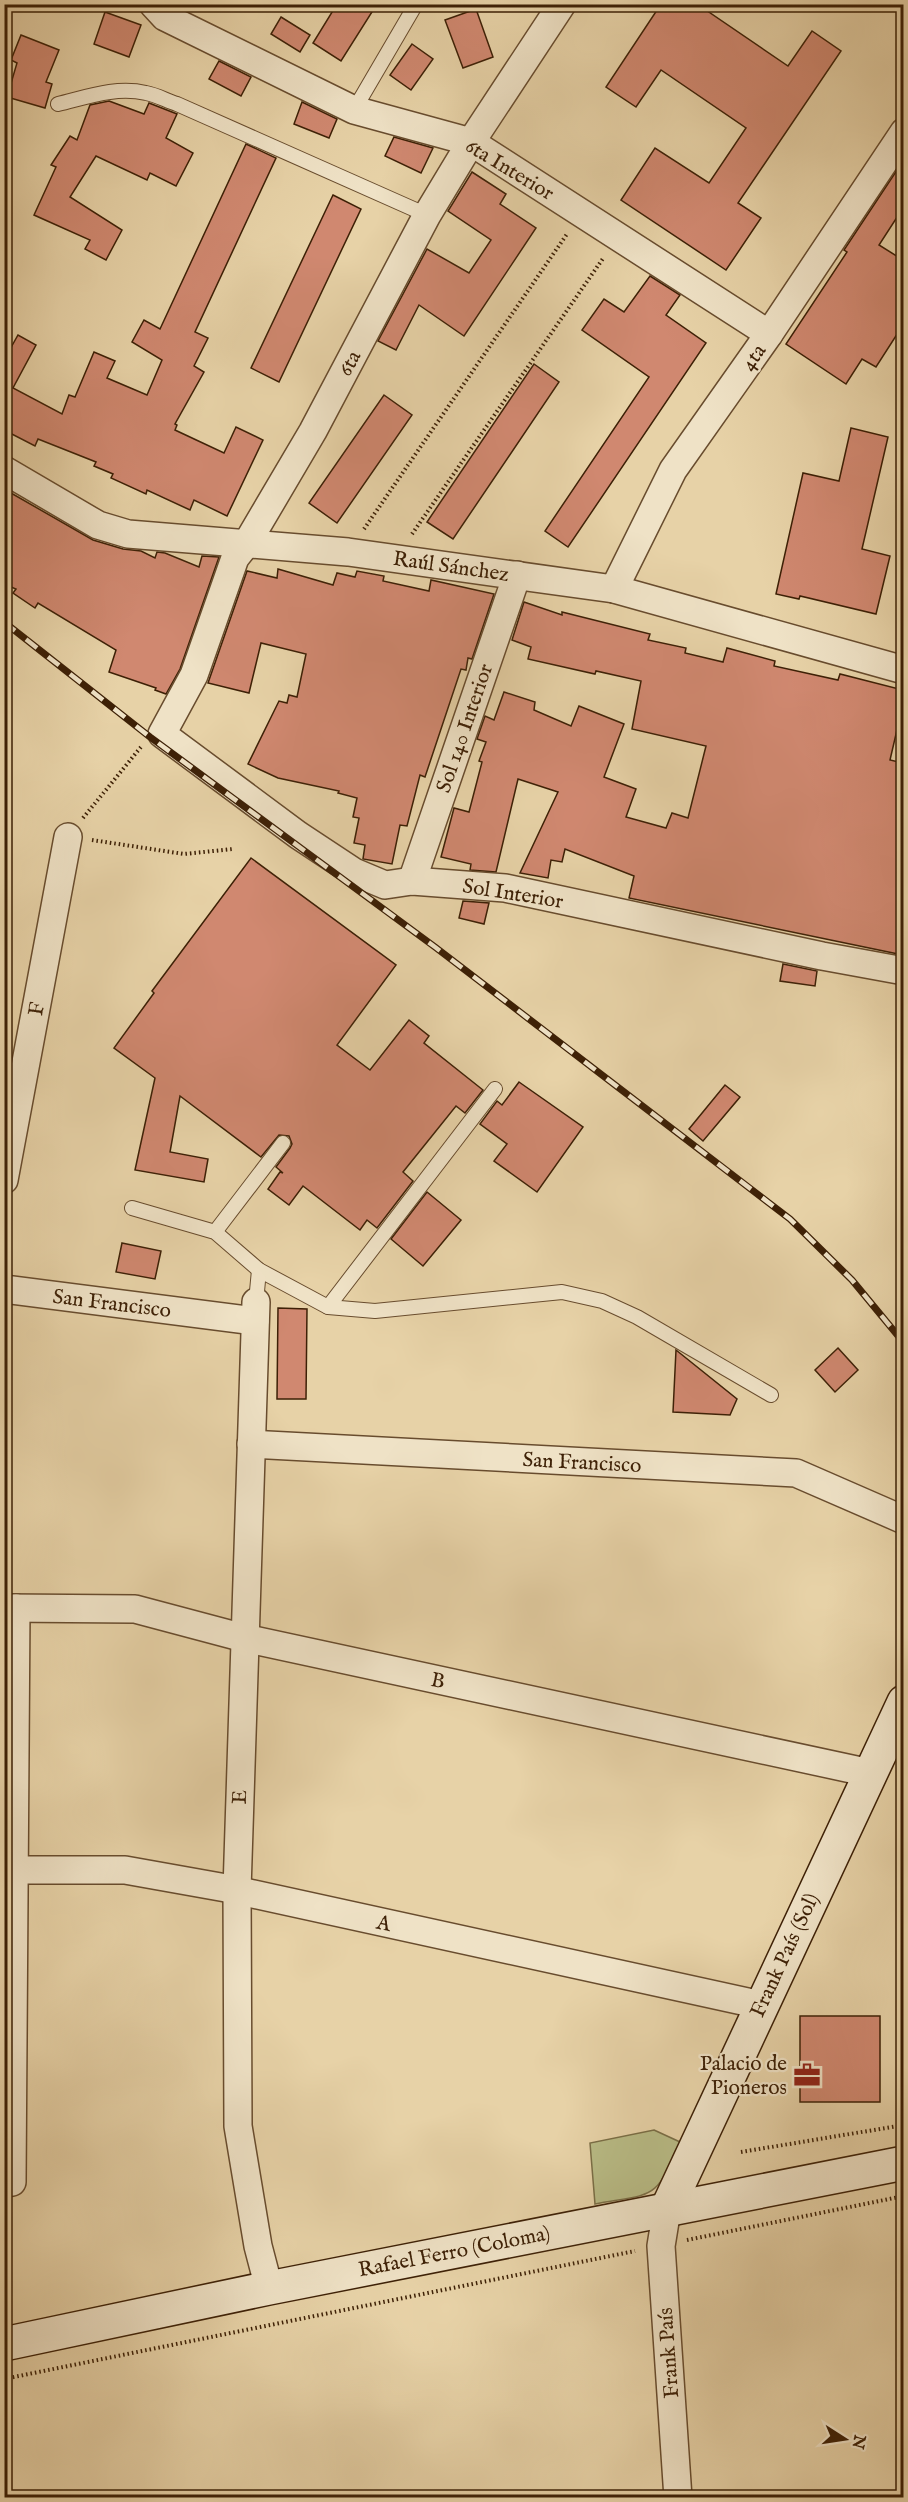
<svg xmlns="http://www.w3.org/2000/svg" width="908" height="2502" font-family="'IM FELL English',serif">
	<rect width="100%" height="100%" fill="#e7d2a7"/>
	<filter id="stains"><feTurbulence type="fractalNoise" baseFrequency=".00333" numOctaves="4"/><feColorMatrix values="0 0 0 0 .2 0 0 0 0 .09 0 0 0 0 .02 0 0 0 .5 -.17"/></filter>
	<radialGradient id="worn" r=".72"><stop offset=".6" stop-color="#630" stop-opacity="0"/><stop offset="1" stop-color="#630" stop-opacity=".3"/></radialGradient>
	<!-- green -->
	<path fill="#b8bb85" stroke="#7a6e46" stroke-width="1.5" d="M 654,2130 L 680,2142 C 655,2201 656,2193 595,2204 L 590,2143 Z"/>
	<!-- building -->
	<g fill="#d08870" stroke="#3d2006" stroke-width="1.5">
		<path d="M 337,4 L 377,4 L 341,61 L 313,43 Z"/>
		<path d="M 661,4 L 697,4 L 788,66 L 812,31 L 841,51 L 738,203 L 761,218 L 726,270 L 621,200 L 655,148 L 709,183 L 746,128 L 661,70 L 636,107 L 606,87 Z"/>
		<path d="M 476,9 L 493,57 L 463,68 L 445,20 Z"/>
		<path d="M 105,12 L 141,25 L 129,57 L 94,44 Z"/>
		<path d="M 281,17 L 310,35 L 300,52 L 271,34 Z"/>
		<path d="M 21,35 L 59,50 L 46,82 L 52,84 L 45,108 L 7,97 L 17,63 L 11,60 Z"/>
		<path d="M 412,44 L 433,59 L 411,90 L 390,75 Z"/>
		<path d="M 219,61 L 251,77 L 241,96 L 209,79 Z"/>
		<path d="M 109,101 L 144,114 L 149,103 L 177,114 L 166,138 L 193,153 L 176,186 L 150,173 L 147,180 L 96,156 L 70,197 L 122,230 L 106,260 L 85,249 L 90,240 L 34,215 L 56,167 L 51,165 L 70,136 L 77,140 L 90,105 Z"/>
		<path d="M 302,102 L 337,119 L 329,138 L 294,124 Z"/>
		<path d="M 394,137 L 433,148 L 421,173 L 385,156 Z"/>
		<path d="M 246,144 L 276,158 L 195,332 L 208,338 L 194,366 L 204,372 L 175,424 L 177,425 L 175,430 L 224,453 L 236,427 L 263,440 L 227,516 L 194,500 L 190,510 L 147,490 L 146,494 L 111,478 L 113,474 L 94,466 L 96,462 L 38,439 L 35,446 L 4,430 L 4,360 L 18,335 L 36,345 L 13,388 L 62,414 L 69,395 L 75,397 L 94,352 L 115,361 L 107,378 L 147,395 L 162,360 L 132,342 L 144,320 L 160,329 Z"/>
		<path d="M 903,161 L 903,208 L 879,245 L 903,260 L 903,325 L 876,367 L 862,359 L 846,384 L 786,344 L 847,252 L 844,250 Z"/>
		<path d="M 472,172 L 506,194 L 500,204 L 536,228 L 464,336 L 419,305 L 396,350 L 378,341 L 427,249 L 469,273 L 491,240 L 448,211 Z"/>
		<path d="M 333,195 L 361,209 L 279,382 L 251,368 Z"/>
		<path d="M 650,276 L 680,295 L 666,315 L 706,343 L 568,547 L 545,531 L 649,377 L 582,330 L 604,299 L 624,312 Z"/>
		<path d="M 534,364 L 559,382 L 453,539 L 427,522 Z"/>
		<path d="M 384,395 L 412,415 L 337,523 L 309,503 Z"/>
		<path d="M 851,428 L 888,437 L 862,549 L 890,556 L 876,614 L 800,596 L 799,599 L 776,594 L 803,473 L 839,481 Z"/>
		<path d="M 4,489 L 93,540 L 123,549 L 141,551 L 155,558 L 157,552 L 165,553 L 199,567 L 202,556 L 219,557 L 180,669 L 166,694 L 155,690 L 156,688 L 109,672 L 116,650 L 38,603 L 35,608 L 13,593 L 16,589 L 4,584 Z"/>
		<path d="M 278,569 L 333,585 L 337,573 L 355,577 L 357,571 L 384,576 L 383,581 L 429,591 L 431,580 L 494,594 L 472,659 L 468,658 L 466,670 L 461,669 L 425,777 L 420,775 L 407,826 L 400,825 L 392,864 L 363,859 L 365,845 L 354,843 L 359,818 L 353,817 L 357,798 L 338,793 L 339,791 L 278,778 L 248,764 L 279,701 L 287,703 L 289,695 L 297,697 L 306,654 L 261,643 L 249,693 L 208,683 L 247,571 L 277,578 Z"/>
		<path d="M 524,602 L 562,615 L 562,612 L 650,634 L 648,640 L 686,648 L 685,653 L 723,662 L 727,648 L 775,661 L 774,666 L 838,680 L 840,674 L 903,690 L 903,704 L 890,760 L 903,763 L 903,955 L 629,898 L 634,876 L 565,849 L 562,862 L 551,860 L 548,878 L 520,873 L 558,792 L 518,779 L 496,872 L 470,870 L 471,864 L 441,857 L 454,808 L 469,812 L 482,762 L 479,761 L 486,742 L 477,739 L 485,716 L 494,720 L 504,692 L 535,702 L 534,710 L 571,726 L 579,706 L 624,724 L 604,777 L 636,789 L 626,817 L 666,828 L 672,813 L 688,818 L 706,746 L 632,729 L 641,681 L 596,671 L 595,674 L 528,659 L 531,647 L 512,640 Z"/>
		<path d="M 251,858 L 396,965 L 337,1045 L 370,1070 L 409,1020 L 429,1036 L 424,1043 L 483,1090 L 465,1113 L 456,1106 L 403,1172 L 413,1181 L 377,1228 L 367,1220 L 360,1230 L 303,1186 L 289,1205 L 268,1189 L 280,1172 L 283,1173 L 276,1167 L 290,1148 L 292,1144 L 289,1136 L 279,1135 L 261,1157 L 180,1096 L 170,1152 L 208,1159 L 204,1182 L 135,1170 L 155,1078 L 114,1048 L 154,993 L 152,991 Z"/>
		<path d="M 463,901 L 489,903 L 484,924 L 459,918 Z"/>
		<path d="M 783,964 L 817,971 L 815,986 L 780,981 Z"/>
		<path d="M 519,1082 L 583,1127 L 537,1192 L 494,1161 L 507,1144 L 480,1124 L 497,1101 L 502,1105 Z"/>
		<path d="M 725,1085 L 740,1097 L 703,1141 L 689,1129 Z"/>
		<path d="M 427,1192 L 461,1220 L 423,1266 L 391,1239 Z"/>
		<path d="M 122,1243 L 161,1251 L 155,1279 L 116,1272 Z"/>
		<path d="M 278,1308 L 307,1309 L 306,1399 L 277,1399 Z"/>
		<path d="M 838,1348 L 858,1370 L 835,1392 L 815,1370 Z"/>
		<path d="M 676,1350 L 737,1399 L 730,1415 L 673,1412 Z"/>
		<rect x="800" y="2016" width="80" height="86"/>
	</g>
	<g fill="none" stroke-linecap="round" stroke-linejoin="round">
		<defs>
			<g id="lane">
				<path d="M 58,104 C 87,97 116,86 146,93 C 157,95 167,101 177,104 L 427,215"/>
				<path d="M 354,110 L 416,4"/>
				<path d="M 132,1208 L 215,1232 L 259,1270 L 328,1307 L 375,1311 L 562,1292 L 602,1301 L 637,1317 L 771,1395"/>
				<path d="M 215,1232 L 283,1143"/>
				<path d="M 256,1302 L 259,1270"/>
				<path d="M 328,1307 L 495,1089"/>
			</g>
			<g id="street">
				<path d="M 153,4 L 165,17 L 354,110 L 471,142 L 769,334"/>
				<path d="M 562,4 L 471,142 L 427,215 L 313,431 L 247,543 L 235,558 L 194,675 L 162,734 L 298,835 L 354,872 L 385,885 L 412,881 L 505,888 L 822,956 L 904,971"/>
				<path d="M 4,470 L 98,525 L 128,534 L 348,552 L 614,589 L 904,670"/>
				<path d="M 614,589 L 673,470 L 769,334 L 904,132"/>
				<path d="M 412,881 L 517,575"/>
				<path d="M 4,1180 L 68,837"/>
				<path d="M 4,1289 L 255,1321"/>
				<path d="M 256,1302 L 237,1890 L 238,2126 L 258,2246 L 269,2288"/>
				<path d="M 251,1444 L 796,1473 L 904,1520"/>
				<path d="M 4,1608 L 135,1609 L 244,1638 L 870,1773"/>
				<path d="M 4,1870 L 125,1870 L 226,1888 L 761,2005"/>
				<path d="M 4,2183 L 12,2182 L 16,1608"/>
				<path d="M 667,2209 L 661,2246 L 678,2498"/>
			</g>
			<g id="secondary">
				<path d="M 667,2209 L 904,1702"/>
				<path d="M 4,2344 L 269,2288 L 904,2163"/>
			</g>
		</defs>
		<!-- lane casing -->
		<use href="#lane" stroke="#684c2e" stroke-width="16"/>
		<!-- street casing -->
		<use href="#street" stroke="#684c2e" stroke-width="30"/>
		<!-- secondary casing -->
		<use href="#secondary" stroke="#3d2006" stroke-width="36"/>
		<!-- path -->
		<g stroke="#3d2006" stroke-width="4" stroke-dasharray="1.5 3" stroke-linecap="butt">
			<path d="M 364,529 L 567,234"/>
			<path d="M 412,534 L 604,257"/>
			<path d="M 83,818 L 141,747"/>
			<path d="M 92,840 L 184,854 L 233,849"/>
			<path d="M 741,2152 L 904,2125"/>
			<path d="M 687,2240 L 904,2196"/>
			<path d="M 4,2379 L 635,2251"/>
		</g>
		<!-- lane -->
		<use href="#lane" stroke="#efe2c6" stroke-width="14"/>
		<!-- street -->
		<use href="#street" stroke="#efe2c6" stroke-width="27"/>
		<!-- secondary -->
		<use href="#secondary" stroke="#efe2c6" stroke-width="33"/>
		<defs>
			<path id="rail" d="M 4,622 L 150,737 L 435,947 L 790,1219 L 852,1280 L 904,1343"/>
		</defs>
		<!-- rail casing -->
		<use href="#rail" stroke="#3d2006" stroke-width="7"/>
		<!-- rail -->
		<use href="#rail" stroke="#efe2c6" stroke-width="4.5" stroke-dasharray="14" stroke-linecap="butt"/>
	</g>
	<!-- icons -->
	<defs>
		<symbol id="office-bare" viewBox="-9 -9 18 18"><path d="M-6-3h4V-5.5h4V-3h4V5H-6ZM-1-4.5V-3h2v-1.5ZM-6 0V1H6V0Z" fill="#8f2418" stroke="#efe2c6" stroke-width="2.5" paint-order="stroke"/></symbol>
	</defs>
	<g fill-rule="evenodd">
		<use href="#office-bare" x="788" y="2056" width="38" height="38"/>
	</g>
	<g text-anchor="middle" stroke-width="4.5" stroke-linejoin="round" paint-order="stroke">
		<!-- street labels -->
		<g font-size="21" fill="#3d2006" stroke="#efe2c6">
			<text transform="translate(510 169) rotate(31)" y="7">6ta Interior</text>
			<text transform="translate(753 357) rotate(-55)" y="7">4ta</text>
			<text transform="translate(349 363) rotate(-62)" y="7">6ta</text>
			<text transform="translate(451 566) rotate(8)" y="7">Raúl Sánchez</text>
			<text transform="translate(464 728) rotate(-71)" y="7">Sol 140 Interior</text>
			<text transform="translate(513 893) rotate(9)" y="7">Sol Interior</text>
			<text transform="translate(36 1009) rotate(-80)" y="7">F</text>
			<text transform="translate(112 1303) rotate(7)" y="7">San Francisco</text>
			<text transform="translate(582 1462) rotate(3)" y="7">San Francisco</text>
			<text transform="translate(438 1680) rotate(12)" y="7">B</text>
			<text transform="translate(239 1797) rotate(-88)" y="7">E</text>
			<text transform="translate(384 1923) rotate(12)" y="7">A</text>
			<text transform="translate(784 1955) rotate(-65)" y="7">Frank País (Sol)</text>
			<text transform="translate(454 2251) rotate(-11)" y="7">Rafael Ferro (Coloma)</text>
			<text transform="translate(668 2353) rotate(-94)" y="7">Frank País</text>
		</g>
		<!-- poi labels -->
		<g font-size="21" fill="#3d2006" stroke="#efe2c6" text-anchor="end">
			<text x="787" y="2070">Palacio de<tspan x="787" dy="24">Pioneros</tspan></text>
		</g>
	</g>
	<!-- margin -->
	<rect width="908" height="2502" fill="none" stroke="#e7d2a7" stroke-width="24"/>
	<rect x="6" y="6" width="896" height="2490" fill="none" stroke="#3d2006" stroke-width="3"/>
	<rect x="12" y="12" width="884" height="2478" fill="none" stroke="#3d2006" stroke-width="1.5"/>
	<!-- north arrow -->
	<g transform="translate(845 2439) rotate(102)" stroke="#efe2c6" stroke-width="4.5" paint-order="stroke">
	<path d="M0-4.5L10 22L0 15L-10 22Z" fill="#3d2006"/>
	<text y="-9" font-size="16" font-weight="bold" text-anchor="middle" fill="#3d2006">N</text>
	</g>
	<rect width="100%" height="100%" filter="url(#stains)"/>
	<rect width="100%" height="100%" fill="url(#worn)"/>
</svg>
